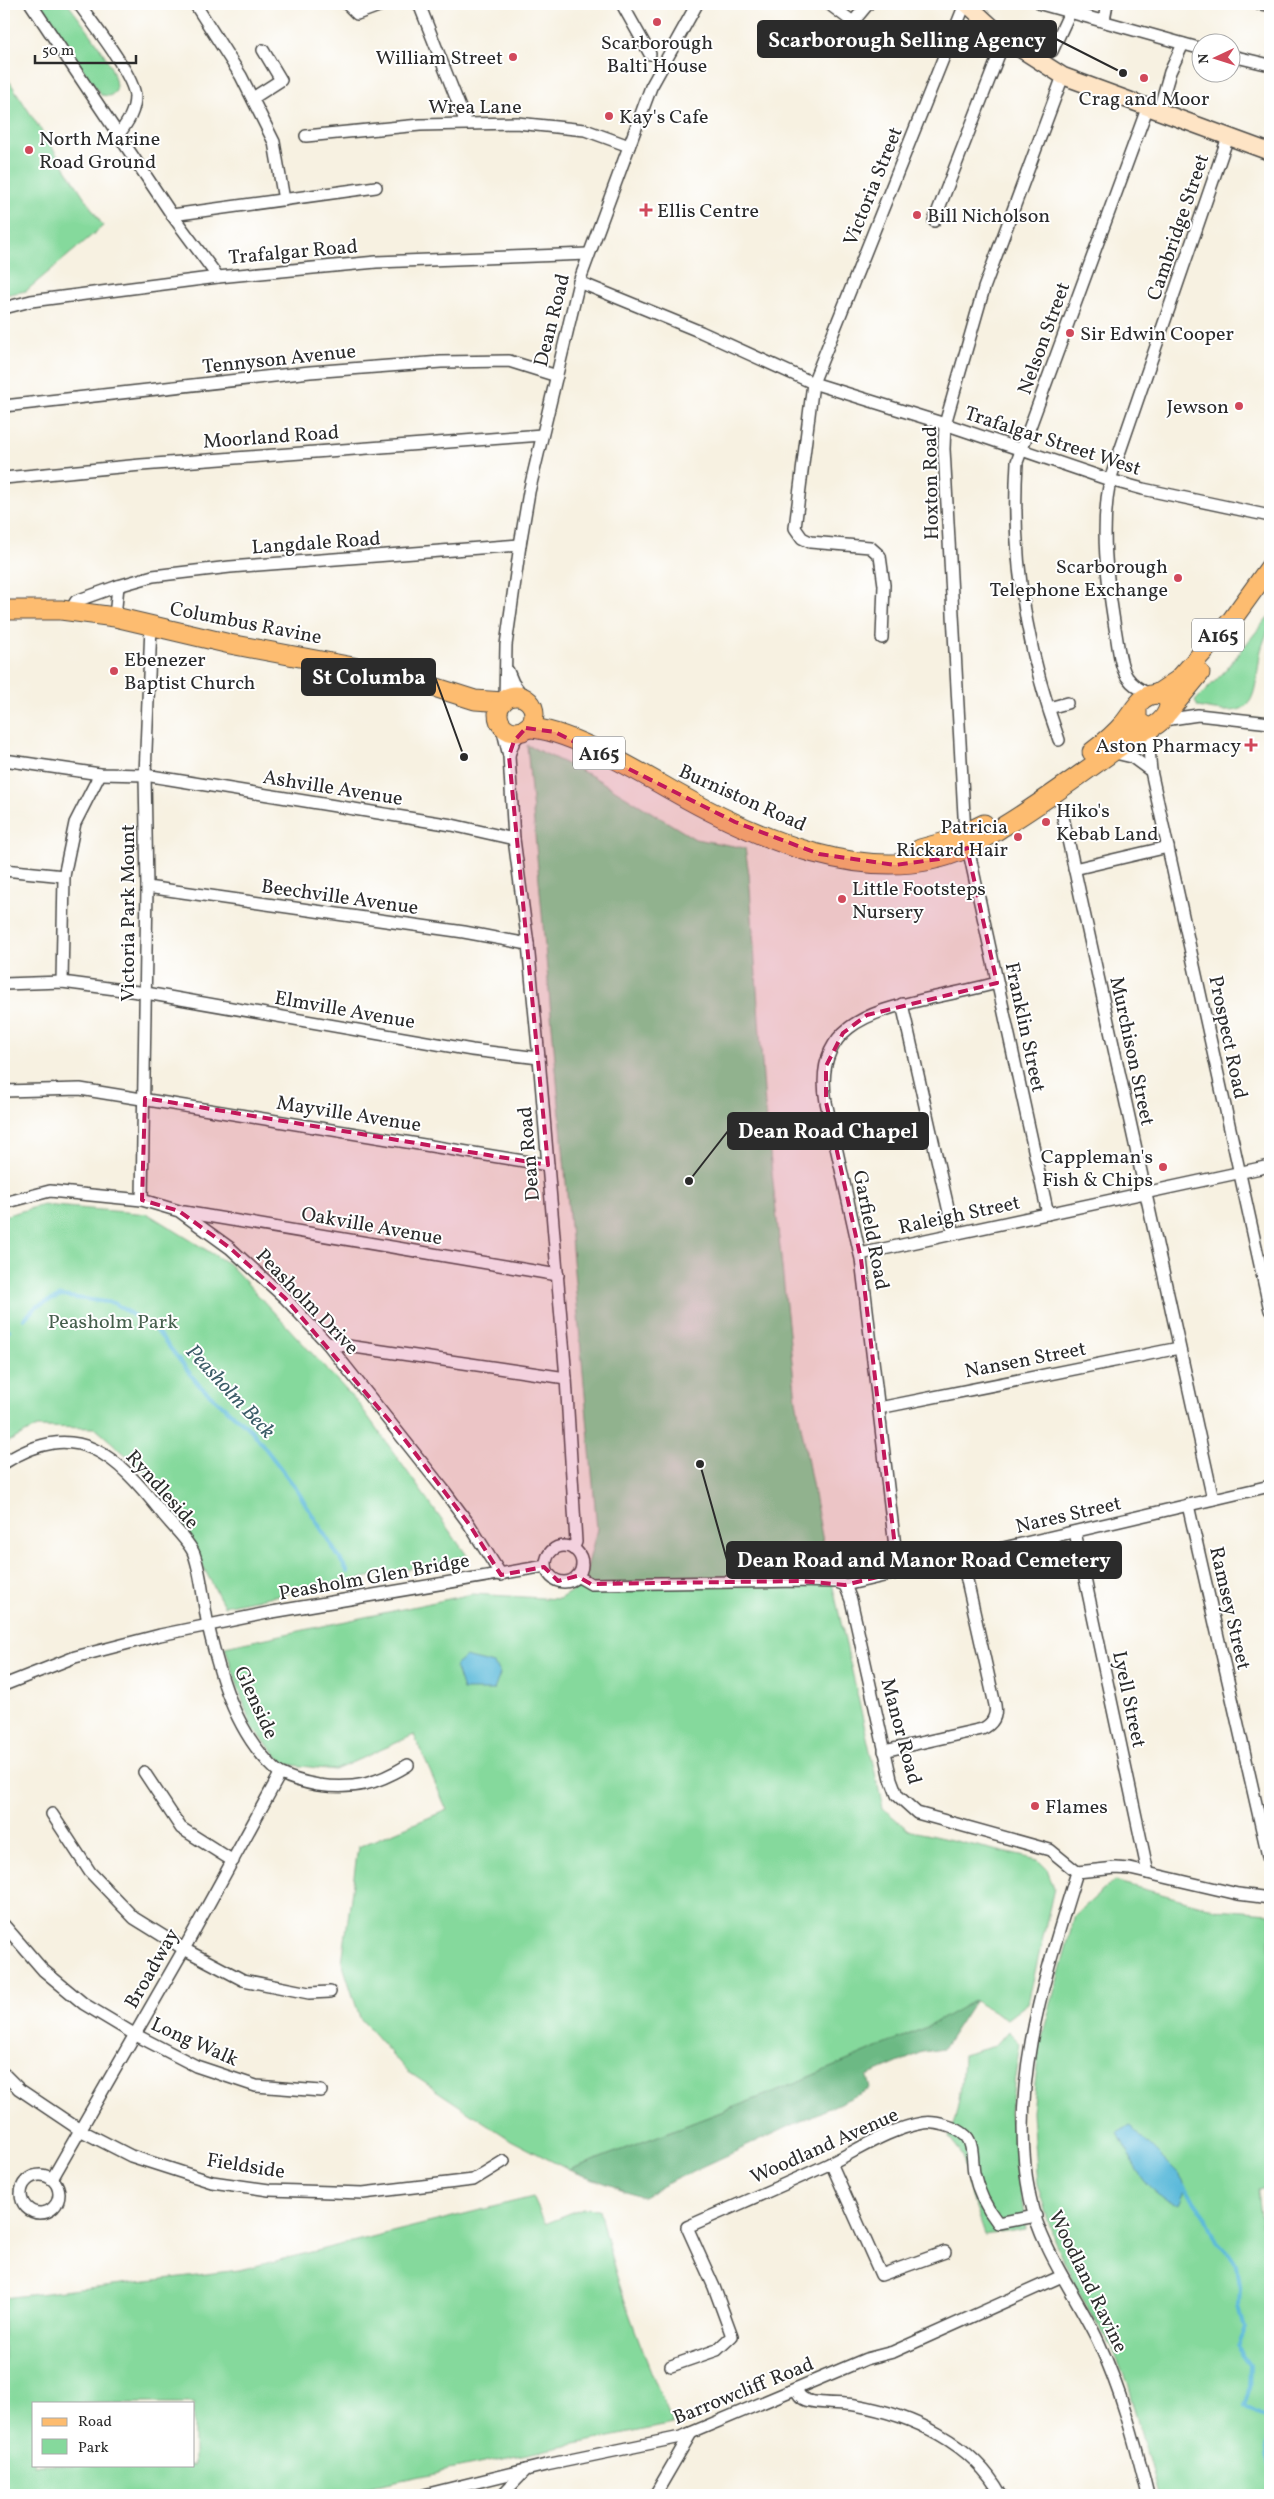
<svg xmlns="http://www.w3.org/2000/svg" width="1274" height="2499" font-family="Vollkorn,serif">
	<rect width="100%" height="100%" fill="#fff"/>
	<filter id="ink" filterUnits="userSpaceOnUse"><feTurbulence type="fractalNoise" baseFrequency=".02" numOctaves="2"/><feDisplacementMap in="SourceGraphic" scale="10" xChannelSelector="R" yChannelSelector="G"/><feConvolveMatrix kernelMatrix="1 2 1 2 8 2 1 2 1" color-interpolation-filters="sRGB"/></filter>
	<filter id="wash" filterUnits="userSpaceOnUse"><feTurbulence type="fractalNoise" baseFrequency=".0096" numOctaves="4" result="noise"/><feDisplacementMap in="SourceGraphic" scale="20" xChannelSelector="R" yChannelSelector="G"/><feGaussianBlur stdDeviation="1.12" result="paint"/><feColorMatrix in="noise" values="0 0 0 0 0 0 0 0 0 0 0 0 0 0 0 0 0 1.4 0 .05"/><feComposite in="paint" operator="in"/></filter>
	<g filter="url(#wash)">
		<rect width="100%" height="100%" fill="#f7f1e1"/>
		<!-- green -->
		<g fill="#85d99c" stroke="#588264" fill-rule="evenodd">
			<path d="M 37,4 L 68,4 C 83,25 118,64 116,91 L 110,96 L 101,95 Z"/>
			<path d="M 4,73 L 103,226 L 26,291 L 4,295 Z"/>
			<path d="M 1268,617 L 1270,618 C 1270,631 1262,642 1260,655 C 1253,705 1255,719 1198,707 L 1195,701 L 1223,673 Z"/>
			<path d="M 527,745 L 592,776 L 695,839 L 745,848 L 749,874 L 765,1106 L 796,1400 L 825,1552 L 883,1808 L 908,1830 L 1038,1860 L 1047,1869 L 1054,1888 L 1028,2003 L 1007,2019 L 975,2001 L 929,2026 L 771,2093 L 569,2170 L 511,2140 L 407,2071 L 360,2018 L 342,1962 L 358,1847 L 447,1810 L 414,1735 L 335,1770 L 284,1764 L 251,1726 L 225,1647 L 472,1594 L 559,1599 L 583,1584 L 597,1529 Z"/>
			<path d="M 43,1205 L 148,1214 L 229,1264 L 359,1404 L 468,1557 L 224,1606 L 159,1484 L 95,1428 L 37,1427 L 4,1444 L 4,1216 Z"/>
			<path d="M 1114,1881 L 1216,1909 L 1270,1913 L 1270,2186 L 1258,2189 L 1270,2292 L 1270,2495 L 1158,2495 L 1127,2383 L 1112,2347 L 1081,2298 L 1055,2242 L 1037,2185 L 1032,2112 L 1039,2048 L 1075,1915 Z"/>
			<path d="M 1008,2031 L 1020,2043 L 1010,2112 L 1026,2229 L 985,2235 L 968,2185 L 963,2156 L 949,2138 C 959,2110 962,2084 963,2055 L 995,2046 Z"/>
			<path d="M 533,2197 L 545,2223 L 583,2208 L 599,2209 C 615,2283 643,2354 673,2424 L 328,2495 L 4,2495 L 4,2298 L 239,2270 ZM 34,2403 L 194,2403 L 194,2465 L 34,2465 Z"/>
		</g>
		<!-- forest -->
		<path fill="#6cb984" stroke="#4c7258" d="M 975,2000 L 943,2049 L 923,2052 L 867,2076 L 870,2089 L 674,2180 L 643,2197 L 569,2170 L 771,2093 L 929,2026 Z"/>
		<!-- water -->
		<g fill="#5cbada" stroke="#447282">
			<path d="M 465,1657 L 494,1664 L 500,1674 L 494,1690 L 463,1690 L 455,1666 Z"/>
			<path d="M 1129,2125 L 1179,2175 L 1187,2188 L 1180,2204 C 1143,2194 1134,2164 1118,2133 Z"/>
		</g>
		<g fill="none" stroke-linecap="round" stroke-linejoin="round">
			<!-- stream -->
			<g stroke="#5cbada" stroke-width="4">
				<path d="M 24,1319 L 37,1306 L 61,1296 L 114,1303 L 156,1330 L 199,1385 L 252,1431 L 295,1487 L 348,1572"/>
				<path d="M 4,1331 L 9,1330"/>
				<path d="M 1184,2186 L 1206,2217 L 1218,2243 L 1237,2264 L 1240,2286 L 1239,2306 L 1245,2328 L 1237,2347 L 1250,2365 L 1249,2390 L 1244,2405 L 1270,2419"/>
				<path d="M 1270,2429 L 1266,2454 L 1270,2470"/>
			</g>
		</g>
	</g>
	<g filter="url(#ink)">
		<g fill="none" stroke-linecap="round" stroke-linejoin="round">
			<defs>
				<g id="street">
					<path d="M 31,4 L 172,215 L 218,277"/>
					<path d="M 79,4 C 93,24 133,74 135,96 C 135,111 128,122 119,134"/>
					<path d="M 195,4 L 241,76 L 274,142 L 284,200"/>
					<path d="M 347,4 L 357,14 L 384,4"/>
					<path d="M 419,4 L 466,123"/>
					<path d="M 622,4 L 650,54"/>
					<path d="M 829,4 L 853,22 L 868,4"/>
					<path d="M 1041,4 L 1202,49"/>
					<path d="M 1260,4 L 1270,5"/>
					<path d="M 1104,20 L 1107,4"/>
					<path d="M 1052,51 L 1070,12"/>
					<path d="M 1232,56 L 1270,65"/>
					<path d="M 253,98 L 281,80 L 263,50"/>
					<path d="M 1159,110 L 1170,72 L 1183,44"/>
					<path d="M 306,136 L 420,125 L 517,123 L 585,130 L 629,146"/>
					<path d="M 172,215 L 376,187"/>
					<path d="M 934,221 L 1005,39"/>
					<path d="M 579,282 L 701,332 L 813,383 L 945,424 L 1110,480 L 1143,489 L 1270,516"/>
					<path d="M 4,308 L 31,301 L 218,277 L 376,262 L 588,254"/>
					<path d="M 4,406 L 310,372 L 441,362 L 509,361 L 557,376"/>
					<path d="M 4,478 L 141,465 L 542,435"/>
					<path d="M 70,611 L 76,601 L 118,586"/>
					<path d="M 115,617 L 118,586 L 153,576 L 230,567 L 520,545"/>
					<path d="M 882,638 L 884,585 L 880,556 L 870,547 L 810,542 L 802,538 L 795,528 L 813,383 L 965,4"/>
					<path d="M 508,671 L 513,683 L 524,698"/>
					<path d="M 1151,695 C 1142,691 1133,686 1127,677 C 1119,664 1118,643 1115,628 C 1107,578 1100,530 1110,480 L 1228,137"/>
					<path d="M 505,700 L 506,645 L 520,545 L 529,492 L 579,282 L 651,87 L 697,4"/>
					<path d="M 1049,708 L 1067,703"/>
					<path d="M 1164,720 L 1198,715 L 1270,723"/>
					<path d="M 501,723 L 509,756 L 514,839 L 528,944 L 539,1058 L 566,1378 L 576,1542 L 573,1549"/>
					<path d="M 1153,727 L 1149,749 L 1151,771 L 1270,1310"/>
					<path d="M 1059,740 C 1027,651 1011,556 1017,462 L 1148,106"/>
					<path d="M 1111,752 L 1132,757 L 1151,771"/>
					<path d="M 509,755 L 514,741 L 524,730"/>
					<path d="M 4,760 L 100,774 L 145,775 L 452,825 L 514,839"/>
					<path d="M 1063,817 L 1213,1499"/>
					<path d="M 1074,869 L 1168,847"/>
					<path d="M 4,870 L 64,876"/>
					<path d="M 147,887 L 464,932 L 528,944"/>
					<path d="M 62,982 L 64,876 L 75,823 L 100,774"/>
					<path d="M 4,984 L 62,982 L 146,993 L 472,1050 L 539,1058"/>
					<path d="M 902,1004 L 954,1234"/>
					<path d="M 4,1091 L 80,1089 L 548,1165"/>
					<path d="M 142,1200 L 147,887 L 145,775 L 151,626"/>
					<path d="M 4,1203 L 50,1191 L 142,1200 L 179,1211 L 230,1248 L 285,1298 L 327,1343 L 443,1489 L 469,1524 L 501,1575"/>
					<path d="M 184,1212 L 558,1275"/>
					<path d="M 1048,1214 L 965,834 L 944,449 L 945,424 L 984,288 L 1063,76"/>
					<path d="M 860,1254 L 1270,1166"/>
					<path d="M 327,1343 L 566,1378"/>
					<path d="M 879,1408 L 1179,1348"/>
					<path d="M 4,1463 C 77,1416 117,1456 162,1513 C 170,1524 190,1542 194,1554 C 202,1576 203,1602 208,1625 C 219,1673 234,1726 268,1762 C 272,1766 277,1772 282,1774 C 293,1780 307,1783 318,1785 C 354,1790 377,1784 408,1765"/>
					<path d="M 1188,1505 L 1270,1865"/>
					<path d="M 1075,1532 L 1148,1873"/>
					<circle cx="564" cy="1564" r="18"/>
					<path d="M 898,1572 L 861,1259 L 826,1102 C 813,1028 868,1012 926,999 C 950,994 974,989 997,983"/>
					<path d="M 577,1576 L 591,1584 L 800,1581 L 837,1582 L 845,1585 L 851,1600 L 891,1779 L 897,1795 L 917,1813 L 1050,1850 L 1077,1872 L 1116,1868 L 1130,1869 L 1238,1894 L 1270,1898"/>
					<path d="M 845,1585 L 1270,1486"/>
					<path d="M 4,1685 L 75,1657 L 160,1635 L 272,1612 L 546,1566"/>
					<path d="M 884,1751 L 982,1729 C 993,1724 997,1716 995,1705 L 962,1558"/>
					<path d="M 144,1772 L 181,1828 L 233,1861"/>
					<path d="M 52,1814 L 90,1872 L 134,1918 L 184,1949 L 243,1980 L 309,1993 L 330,1992"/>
					<path d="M 1077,1872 C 1045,1976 1007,2088 1030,2198 C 1040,2248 1076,2295 1098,2341 C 1121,2390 1135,2442 1148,2495"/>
					<path d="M 4,1925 L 43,1970 L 84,2004 L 134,2034 L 196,2066 L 256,2086 L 321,2091"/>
					<path d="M 4,2074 L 19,2089 L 80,2130 L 131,2156 L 212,2182 L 269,2190 L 363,2193 L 473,2180 L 504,2161"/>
					<path d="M 831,2163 L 881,2275 L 945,2252"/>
					<circle cx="40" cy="2194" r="19"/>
					<path d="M 52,2179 L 184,1949 L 280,1774"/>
					<path d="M 671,2366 L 717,2350 L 732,2336 L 714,2287 L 687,2227 C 734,2206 782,2186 829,2164 C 860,2149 888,2129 923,2123 C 935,2121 957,2127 966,2136 C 974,2144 972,2162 974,2173 C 978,2191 987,2209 998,2223 L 1036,2216"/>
					<path d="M 796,2389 C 798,2394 800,2398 806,2400 C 816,2404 842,2403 855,2405 C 912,2415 973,2443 1001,2495"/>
					<path d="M 424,2495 L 546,2465 L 681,2437 L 866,2359 L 893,2352 L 1062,2276"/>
					<path d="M 502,2495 L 526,2470"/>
					<path d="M 655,2495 L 691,2433"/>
				</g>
				<path id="secondary" d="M 967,4 L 1005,39 L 1063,76 L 1270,152"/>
				<g id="primary">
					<path d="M 4,610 L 61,610 L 115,617 L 230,644 L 396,675 L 475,700 L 503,702"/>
					<path d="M 1157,694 L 1178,680 L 1231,621 L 1270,567"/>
					<circle cx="516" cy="714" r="18"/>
					<path d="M 1168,712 L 1200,673"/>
					<path d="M 526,728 C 564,727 636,770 671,790 C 753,837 871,891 965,849 C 978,843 991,834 1004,826 C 1054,796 1099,759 1148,728"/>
					<path d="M 1092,752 C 1104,743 1115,734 1124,723 C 1130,716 1136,705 1143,699 C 1147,696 1153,694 1157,694 C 1180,697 1165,725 1148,728 L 1137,721 L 1137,707"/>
					<path d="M 920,849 L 949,841 L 984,824"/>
				</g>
			</defs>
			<!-- street casing -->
			<use href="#street" stroke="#4a4946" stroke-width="14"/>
			<!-- secondary casing -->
			<use href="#secondary" stroke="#4a4946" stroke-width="19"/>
			<!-- primary casing -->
			<use href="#primary" stroke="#4a4946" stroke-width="21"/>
			<!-- street -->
			<use href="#street" stroke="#fff" stroke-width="11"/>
			<!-- secondary -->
			<use href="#secondary" stroke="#fee4c5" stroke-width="16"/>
			<!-- primary -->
			<use href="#primary" stroke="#fdbc6f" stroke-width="19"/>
		</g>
	</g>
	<!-- marked area -->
	<path fill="#c2185b" fill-opacity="0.2" stroke="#c2185b" stroke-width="4" stroke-dasharray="10 6" stroke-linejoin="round" d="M 526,728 L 555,732 L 735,822 L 819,854 L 895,865 L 939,859 L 967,848 L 997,983 L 867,1015 L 843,1033 L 826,1066 L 826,1102 L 861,1259 L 898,1572 L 845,1585 L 800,1581 L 591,1584 L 577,1576 L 558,1581 L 544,1567 L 501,1575 L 469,1524 L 399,1432 L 285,1298 L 230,1248 L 179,1211 L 142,1200 L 145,1098 L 548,1165 L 509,756 L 514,741 Z"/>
	<!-- markers -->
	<g fill="#d1495b" stroke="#fff" stroke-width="2">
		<circle cx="657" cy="22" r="5"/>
		<circle cx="513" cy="57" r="5"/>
		<circle cx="1144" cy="78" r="5"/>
		<circle cx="609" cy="116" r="5"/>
		<circle cx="29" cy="150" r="5"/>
		<path d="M643.5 202.5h5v5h5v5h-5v5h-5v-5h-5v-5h5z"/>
		<circle cx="917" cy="215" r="5"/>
		<circle cx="1070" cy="333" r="5"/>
		<circle cx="1239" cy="406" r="5"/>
		<circle cx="1178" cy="578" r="5"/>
		<circle cx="114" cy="671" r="5"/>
		<path d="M1248.5 737.5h5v5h5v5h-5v5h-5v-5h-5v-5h5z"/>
		<circle cx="1046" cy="822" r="5"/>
		<circle cx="1018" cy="837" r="5"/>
		<circle cx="842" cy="899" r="5"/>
		<circle cx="1163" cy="1167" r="5"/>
		<circle cx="1035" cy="1806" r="5"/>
	</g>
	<g text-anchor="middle" stroke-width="4" stroke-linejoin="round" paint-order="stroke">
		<!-- shield labels -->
		<g fill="#fff" stroke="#6b6b6b" stroke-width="1">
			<rect x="1192" y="618.5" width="52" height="33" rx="4"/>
			<rect x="573" y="736.5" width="52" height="33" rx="4"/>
		</g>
		<g font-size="19" font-weight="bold" fill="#2b2b2b">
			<text x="1218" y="642">A165</text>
			<text x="599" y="760">A165</text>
		</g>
		<!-- poi labels -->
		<g font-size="20" fill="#2b2b2b" stroke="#fff" text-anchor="start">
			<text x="657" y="49" text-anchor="middle">Scarborough<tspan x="657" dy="23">Balti House</tspan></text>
			<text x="503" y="64" text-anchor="end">William Street</text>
			<text x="1144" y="105" text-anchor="middle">Crag and Moor</text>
			<text x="619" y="123">Kay's Cafe</text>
			<text x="39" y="145">North Marine<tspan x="39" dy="23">Road Ground</tspan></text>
			<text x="657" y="217">Ellis Centre</text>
			<text x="927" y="222">Bill Nicholson</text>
			<text x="1080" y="340">Sir Edwin Cooper</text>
			<text x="1229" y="413" text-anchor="end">Jewson</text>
			<text x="1168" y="573" text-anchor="end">Scarborough<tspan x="1168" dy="23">Telephone Exchange</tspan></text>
			<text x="124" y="666">Ebenezer<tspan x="124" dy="23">Baptist Church</tspan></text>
			<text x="1241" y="752" text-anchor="end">Aston Pharmacy</text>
			<text x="1056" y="817">Hiko's<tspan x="1056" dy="23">Kebab Land</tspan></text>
			<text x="1008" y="833" text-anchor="end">Patricia<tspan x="1008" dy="23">Rickard Hair</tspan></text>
			<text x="852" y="895">Little Footsteps<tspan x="852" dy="23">Nursery</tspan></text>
			<text x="1153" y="1163" text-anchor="end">Cappleman's<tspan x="1153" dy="23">Fish &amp; Chips</tspan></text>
			<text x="1045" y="1813">Flames</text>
		</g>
		<!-- street labels -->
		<g font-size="20" fill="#2b2b2b" stroke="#fff">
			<text x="475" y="113">Wrea Lane</text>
			<text transform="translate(872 186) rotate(-68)" y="7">Victoria Street</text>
			<text transform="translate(1177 227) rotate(-71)" y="7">Cambridge Street</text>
			<text transform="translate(293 251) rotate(-5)" y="7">Trafalgar Road</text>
			<text transform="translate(551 320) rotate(-76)" y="7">Dean Road</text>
			<text transform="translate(1043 338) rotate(-70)" y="7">Nelson Street</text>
			<text transform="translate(279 358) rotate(-6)" y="7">Tennyson Avenue</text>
			<text transform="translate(271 436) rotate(-4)" y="7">Moorland Road</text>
			<text transform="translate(1053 440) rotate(18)" y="7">Trafalgar Street West</text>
			<text transform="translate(930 483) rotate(-91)" y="7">Hoxton Road</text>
			<text transform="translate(316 542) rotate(-4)" y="7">Langdale Road</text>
			<text transform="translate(246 622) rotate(11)" y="7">Columbus Ravine</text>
			<text transform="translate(333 787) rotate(9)" y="7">Ashville Avenue</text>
			<text transform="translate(743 797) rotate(24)" y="7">Burniston Road</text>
			<text transform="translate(340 896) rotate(8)" y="7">Beechville Avenue</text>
			<text transform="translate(127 913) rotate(-90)" y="7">Victoria Park Mount</text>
			<text transform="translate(345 1009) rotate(10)" y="7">Elmville Avenue</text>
			<text transform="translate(1026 1027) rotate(78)" y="7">Franklin Street</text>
			<text transform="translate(1229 1037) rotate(78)" y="7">Prospect Road</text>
			<text transform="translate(1133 1051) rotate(78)" y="7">Murchison Street</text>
			<text transform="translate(349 1113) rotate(9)" y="7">Mayville Avenue</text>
			<text transform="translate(528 1154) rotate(-95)" y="7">Dean Road</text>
			<text transform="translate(959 1214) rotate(-12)" y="7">Raleigh Street</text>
			<text transform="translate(372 1225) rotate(10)" y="7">Oakville Avenue</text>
			<text transform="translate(872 1230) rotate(79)" y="7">Garfield Road</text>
			<text transform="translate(308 1301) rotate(46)" y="7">Peasholm Drive</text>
			<text transform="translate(1025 1359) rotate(-11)" y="7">Nansen Street</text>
			<text transform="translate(163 1489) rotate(48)" y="7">Ryndleside</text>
			<text transform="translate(1068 1514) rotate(-13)" y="7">Nares Street</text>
			<text transform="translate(374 1576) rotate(-10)" y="7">Peasholm Glen Bridge</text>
			<text transform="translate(1231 1608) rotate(77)" y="7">Ramsey Street</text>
			<text transform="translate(1130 1699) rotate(78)" y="7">Lyell Street</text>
			<text transform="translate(257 1702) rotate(65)" y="7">Glenside</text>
			<text transform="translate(902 1731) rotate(75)" y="7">Manor Road</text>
			<text transform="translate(151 1968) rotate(-60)" y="7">Broadway</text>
			<text transform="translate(195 2041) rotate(24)" y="7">Long Walk</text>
			<text transform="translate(824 2145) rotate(-24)" y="7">Woodland Avenue</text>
			<text transform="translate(246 2165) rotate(9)" y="7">Fieldside</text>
			<text transform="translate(1089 2281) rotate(64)" y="7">Woodland Ravine</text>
			<text transform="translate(743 2390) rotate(-22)" y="7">Barrowcliff Road</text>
		</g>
		<!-- park labels -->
		<g font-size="20" fill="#465f4d" stroke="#fff">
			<text x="113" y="1328">Peasholm Park</text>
		</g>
		<!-- water labels -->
		<g font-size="21" font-style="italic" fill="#3c5d68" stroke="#fff">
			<text transform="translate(231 1391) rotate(47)" y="7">Peasholm Beck</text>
		</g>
	</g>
	<!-- callouts -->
	<path fill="none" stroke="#2b2b2b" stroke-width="2" d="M1123 73L1056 39M464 757L435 677M689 1181L728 1131M700 1464L727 1560"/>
	<g fill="#2b2b2b" stroke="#fff" stroke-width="2">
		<circle cx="1123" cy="73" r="5"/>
		<circle cx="464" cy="757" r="5"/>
		<circle cx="689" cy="1181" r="5"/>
		<circle cx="700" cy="1464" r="5"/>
	</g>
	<g fill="#2b2b2b" stroke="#2b2b2b" stroke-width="2">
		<rect x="758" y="21" width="298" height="36" rx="5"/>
		<rect x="302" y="659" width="133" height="36" rx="5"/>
		<rect x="728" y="1113" width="200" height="36" rx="5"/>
		<rect x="727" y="1542" width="394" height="36" rx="5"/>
	</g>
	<g font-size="21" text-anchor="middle" font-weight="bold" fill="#fff">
		<text x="907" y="47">Scarborough Selling Agency</text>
		<text x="369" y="684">St Columba</text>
		<text x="828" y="1138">Dean Road Chapel</text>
		<text x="924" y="1567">Dean Road and Manor Road Cemetery</text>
	</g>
	<!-- margin -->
	<rect width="1274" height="2499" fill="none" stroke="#fff" stroke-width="20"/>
	<!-- legend -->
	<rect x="32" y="2402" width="162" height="65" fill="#ffffff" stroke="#aaaaaa"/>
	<rect x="42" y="2418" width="25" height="8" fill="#fdbc6f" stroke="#aaaaaa"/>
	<text x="78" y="2426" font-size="15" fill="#2b2b2b">Road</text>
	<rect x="42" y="2439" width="25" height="15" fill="#85d99c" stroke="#aaaaaa"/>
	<text x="78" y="2452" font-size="15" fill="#2b2b2b">Park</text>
	<!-- north arrow -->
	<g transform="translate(1216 58) rotate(266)"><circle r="24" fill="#ffffff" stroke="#aaaaaa"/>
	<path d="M0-4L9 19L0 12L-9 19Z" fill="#d1495b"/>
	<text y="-8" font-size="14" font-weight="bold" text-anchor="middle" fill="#2b2b2b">N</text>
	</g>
	<!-- scale -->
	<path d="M35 55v8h101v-8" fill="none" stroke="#2b2b2b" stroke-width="2.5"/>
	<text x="42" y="55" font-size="15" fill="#2b2b2b" stroke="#ffffff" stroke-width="4" paint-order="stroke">50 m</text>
</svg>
